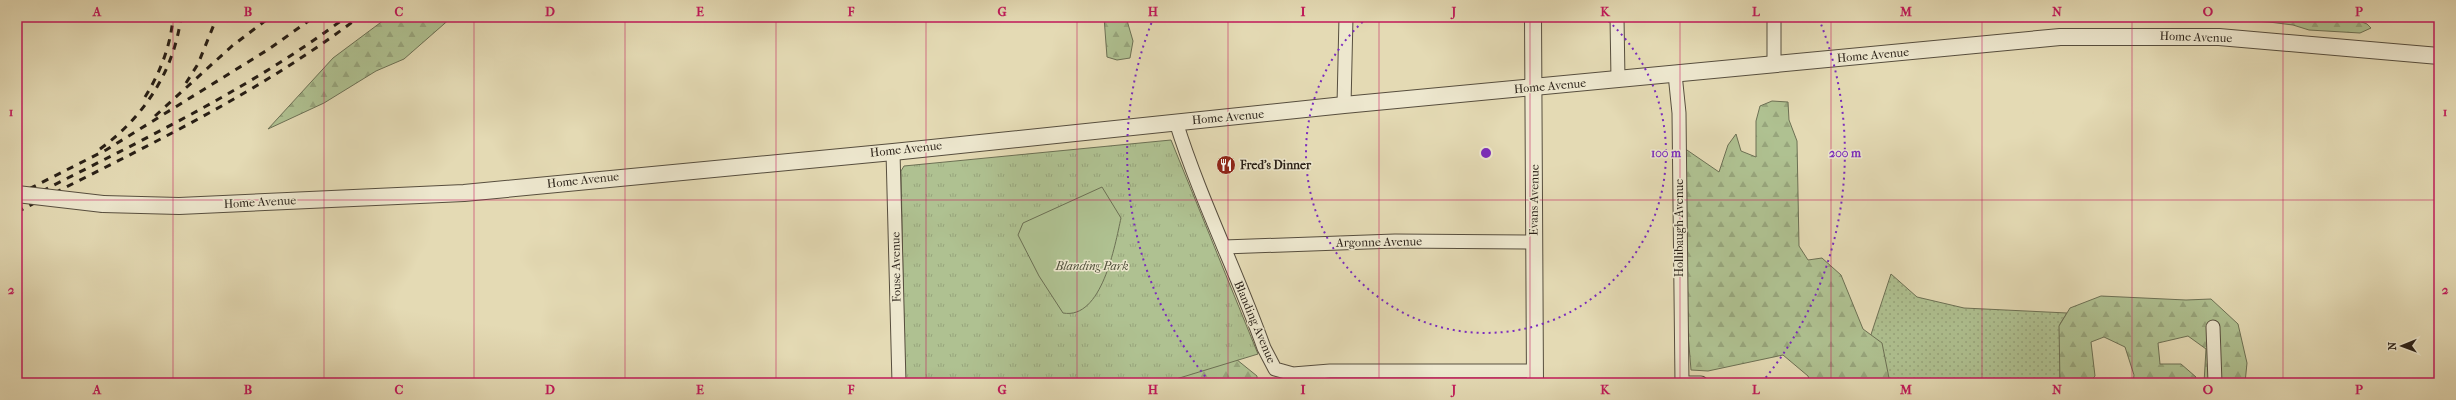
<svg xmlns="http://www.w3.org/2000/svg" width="2456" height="400" font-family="'IM FELL French Canon',serif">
	<defs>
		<pattern id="grass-dots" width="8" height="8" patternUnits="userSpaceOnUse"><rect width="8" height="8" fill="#afc191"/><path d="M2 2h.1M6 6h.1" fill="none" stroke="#97a57c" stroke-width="1.8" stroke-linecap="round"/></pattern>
		<pattern id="forest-firs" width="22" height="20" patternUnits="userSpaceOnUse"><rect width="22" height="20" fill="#afc191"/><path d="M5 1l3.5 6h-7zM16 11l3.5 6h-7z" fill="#97a57c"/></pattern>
		<pattern id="park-tufts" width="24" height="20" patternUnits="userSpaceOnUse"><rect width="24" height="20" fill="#afc191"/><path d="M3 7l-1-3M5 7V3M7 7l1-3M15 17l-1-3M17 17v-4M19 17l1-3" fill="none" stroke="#97a57c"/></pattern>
	</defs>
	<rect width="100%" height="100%" fill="#e4dab4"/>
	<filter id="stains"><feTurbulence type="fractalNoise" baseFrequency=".005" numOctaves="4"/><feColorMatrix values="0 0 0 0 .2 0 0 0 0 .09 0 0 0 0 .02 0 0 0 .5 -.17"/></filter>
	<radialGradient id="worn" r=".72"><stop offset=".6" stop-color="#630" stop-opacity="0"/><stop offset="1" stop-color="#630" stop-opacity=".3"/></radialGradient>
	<!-- grass -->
	<path fill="url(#grass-dots)" stroke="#6c7054" d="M 1891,274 L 1917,297 L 1964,308 L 2067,313 L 2060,324 L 2060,379 L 2056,383 L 1855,383 Z"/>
	<!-- forest -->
	<g fill="url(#forest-firs)" stroke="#6c7054">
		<path d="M 388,17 L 452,17 L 404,59 L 376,71 L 324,103 L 268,129 L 333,58 Z"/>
		<path d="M 1104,17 L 1126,17 L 1133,41 L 1130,58 L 1117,60 L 1107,57 Z"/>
		<path d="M 2196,17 L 2349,17 L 2367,24 L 2371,28 L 2360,33 L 2309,30 L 2293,25 L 2269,22 Z"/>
		<path d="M 1772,101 L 1788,102 L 1789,120 L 1797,141 L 1799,246 L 1808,260 L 1822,258 L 1841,275 L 1863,329 L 1882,343 L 1890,383 L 1811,383 L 1808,376 L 1783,355 L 1708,371 L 1691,370 L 1684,284 L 1684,148 L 1719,172 L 1728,145 L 1736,134 L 1741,151 L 1756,157 L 1756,121 L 1760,106 Z"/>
		<path d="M 2101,296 L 2186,300 L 2211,299 L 2238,324 L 2247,363 L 2245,383 L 2204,383 L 2206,349 L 2188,336 L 2158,343 L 2160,364 L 2181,364 L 2196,377 L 2194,383 L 2133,383 L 2134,375 L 2125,347 L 2104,337 L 2091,342 L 2095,376 L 2089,383 L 2060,383 L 2059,326 L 2070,308 Z"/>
		<path d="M 1231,355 L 1257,376 L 1257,383 L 1113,383 Z"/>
	</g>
	<!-- park -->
	<path fill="url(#park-tufts)" stroke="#6c7054" d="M 1171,140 L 1258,354 L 1163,383 L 905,383 L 901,171 L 904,166 Z"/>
	<!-- pitch -->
	<path fill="#afc191" stroke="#6c7054" d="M 1102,187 L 1121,218 C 1115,245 1102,320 1063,313 L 1039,276 L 1018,235 L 1023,223 Z"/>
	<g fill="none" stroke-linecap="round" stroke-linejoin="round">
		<defs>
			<g id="minor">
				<path d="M 1617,17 L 1618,80"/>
				<path d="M 1774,17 L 1774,63"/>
				<path d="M 1675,74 L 1679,113 L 1682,383"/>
				<path d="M 1344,105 L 1346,17"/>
				<path d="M 1176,122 C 1200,199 1237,272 1264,348 L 1275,369 L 1293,374 L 1330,371 L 1535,371"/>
				<path d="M 893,152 L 899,383"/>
				<path d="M 1224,247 L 1395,241 L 1534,242"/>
				<path d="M 2213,327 L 2215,383"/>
				<path d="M 1682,383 L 1701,383"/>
			</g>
			<g id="tertiary">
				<path d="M 1533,17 L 1535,383"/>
				<path d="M 103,204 L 179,206 L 464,193 L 893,152 L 1344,105 L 2060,37 L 2219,37 L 2439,56"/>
			</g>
		</defs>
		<!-- minor casing -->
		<use href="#minor" stroke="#574e3e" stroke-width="15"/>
		<!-- tertiary casing -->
		<use href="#tertiary" stroke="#574e3e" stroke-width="18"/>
		<!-- minor -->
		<use href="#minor" stroke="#ede7ce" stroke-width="13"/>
		<!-- tertiary -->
		<use href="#tertiary" stroke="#ede7ce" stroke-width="16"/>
		<!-- rail -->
		<g stroke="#281f16" stroke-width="3" stroke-dasharray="7 7" stroke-linecap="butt">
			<path d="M 186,83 L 198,64 L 217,17"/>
			<path d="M 145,97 C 160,73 171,45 173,17"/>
			<path d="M 155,116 L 232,46 L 270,17"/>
			<path d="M 100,149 C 144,117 174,71 181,17"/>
			<path d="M 17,195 L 106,150 L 269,49 L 314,17"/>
			<path d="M 17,204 C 129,146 245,93 346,17"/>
			<path d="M 17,212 C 134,152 254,97 359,17"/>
		</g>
		<defs>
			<path id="tertiary-bridge" d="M 17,194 L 103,204"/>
		</defs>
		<!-- tertiary-bridge casing -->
		<use href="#tertiary-bridge" stroke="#574e3e" stroke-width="18" stroke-linecap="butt"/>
		<!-- tertiary-bridge -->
		<use href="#tertiary-bridge" stroke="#ede7ce" stroke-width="16"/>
	</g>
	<!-- grid -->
	<path fill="none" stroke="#c2185b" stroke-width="1" stroke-opacity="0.55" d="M 173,17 L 173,383M 324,17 L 324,383M 474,17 L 474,383M 625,17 L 625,383M 776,17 L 776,383M 926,17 L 926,383M 1077,17 L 1077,383M 1228,17 L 1228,383M 1379,17 L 1379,383M 1530,17 L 1530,383M 1680,17 L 1680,383M 1831,17 L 1831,383M 1982,17 L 1982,383M 2132,17 L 2132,383M 2283,17 L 2283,383M 17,200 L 2439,200"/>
	<!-- distance rings -->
	<g fill="none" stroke="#7b2cbf" stroke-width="2" stroke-dasharray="2 4">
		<path d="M1604 17A180 180 0 1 1 1368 17"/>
		<path d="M1209 381A359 359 0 0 1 1153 19M1819 19A359 359 0 0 1 1763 381"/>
	</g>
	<!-- icons -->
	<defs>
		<symbol id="restaurant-disc" viewBox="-11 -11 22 22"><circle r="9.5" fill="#8f2418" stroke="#ede7ce"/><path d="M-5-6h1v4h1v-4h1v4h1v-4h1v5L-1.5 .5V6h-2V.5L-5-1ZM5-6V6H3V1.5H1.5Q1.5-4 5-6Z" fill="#fff"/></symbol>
	</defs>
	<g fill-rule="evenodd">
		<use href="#restaurant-disc" x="1215" y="154" width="22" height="22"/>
	</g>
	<g text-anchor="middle" stroke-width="3" stroke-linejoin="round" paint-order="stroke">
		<!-- street labels -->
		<g font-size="12" fill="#281f16" stroke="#ede7ce">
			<text transform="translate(2196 37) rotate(2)" y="4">Home Avenue</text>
			<text transform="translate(1873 55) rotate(-5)" y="4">Home Avenue</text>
			<text transform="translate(1550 86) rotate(-5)" y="4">Home Avenue</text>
			<text transform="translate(1228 117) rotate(-5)" y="4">Home Avenue</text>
			<text transform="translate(906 149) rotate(-6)" y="4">Home Avenue</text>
			<text transform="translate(583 180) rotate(-6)" y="4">Home Avenue</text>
			<text transform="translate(1534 200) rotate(-89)" y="4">Evans Avenue</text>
			<text transform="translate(260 202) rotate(-3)" y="4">Home Avenue</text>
			<text transform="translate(1679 228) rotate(-90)" y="4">Hollibaugh Avenue</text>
			<text transform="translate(1379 242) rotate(-1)" y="4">Argonne Avenue</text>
			<text transform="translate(896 267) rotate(-91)" y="4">Fouse Avenue</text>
			<text transform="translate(1255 322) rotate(67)" y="4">Blanding Avenue</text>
		</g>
		<!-- poi labels -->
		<g font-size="12" font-weight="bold" fill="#281f16" stroke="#ede7ce" text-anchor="start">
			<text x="1240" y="169">Fred's Dinner</text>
		</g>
		<!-- park labels -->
		<g font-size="12" font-style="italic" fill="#50503b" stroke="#ede7ce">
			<text x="1092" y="270">Blanding Park</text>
		</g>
	</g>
	<circle cx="1486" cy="153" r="6" fill="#7b2cbf" stroke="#ede7ce" stroke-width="2"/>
	<g font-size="12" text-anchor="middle" font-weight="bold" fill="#7b2cbf" stroke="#ede7ce" stroke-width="3" stroke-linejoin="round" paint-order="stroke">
		<text x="1666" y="157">100 m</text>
		<text x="1845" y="157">200 m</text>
	</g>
	<!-- margin -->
	<rect width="2456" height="400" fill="none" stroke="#e4dab4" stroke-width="44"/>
	<!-- north arrow -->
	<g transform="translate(2402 346) rotate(269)" stroke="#ede7ce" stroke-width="3" paint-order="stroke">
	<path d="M0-3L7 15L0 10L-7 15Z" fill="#281f16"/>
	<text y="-6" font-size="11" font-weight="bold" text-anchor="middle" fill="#281f16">N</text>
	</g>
	<rect x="22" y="22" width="2412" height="356" fill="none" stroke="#c2185b" stroke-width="1.5"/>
	<g font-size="13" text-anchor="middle" font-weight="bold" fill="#c2185b">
		<text x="97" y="16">A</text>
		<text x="248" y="16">B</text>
		<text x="399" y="16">C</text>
		<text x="550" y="16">D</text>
		<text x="700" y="16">E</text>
		<text x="851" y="16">F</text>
		<text x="1002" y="16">G</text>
		<text x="1153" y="16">H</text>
		<text x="1303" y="16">I</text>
		<text x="1454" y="16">J</text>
		<text x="1605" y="16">K</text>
		<text x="1756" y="16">L</text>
		<text x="1906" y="16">M</text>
		<text x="2057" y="16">N</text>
		<text x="2208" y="16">O</text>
		<text x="2359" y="16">P</text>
		<text x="11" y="116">1</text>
		<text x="2445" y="116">1</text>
		<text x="11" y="294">2</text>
		<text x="2445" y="294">2</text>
		<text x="97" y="394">A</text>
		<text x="248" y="394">B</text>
		<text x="399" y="394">C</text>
		<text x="550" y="394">D</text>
		<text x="700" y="394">E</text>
		<text x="851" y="394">F</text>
		<text x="1002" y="394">G</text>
		<text x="1153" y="394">H</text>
		<text x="1303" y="394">I</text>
		<text x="1454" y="394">J</text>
		<text x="1605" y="394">K</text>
		<text x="1756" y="394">L</text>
		<text x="1906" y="394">M</text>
		<text x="2057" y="394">N</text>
		<text x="2208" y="394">O</text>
		<text x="2359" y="394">P</text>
	</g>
	<rect width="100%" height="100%" filter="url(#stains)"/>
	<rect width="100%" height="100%" fill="url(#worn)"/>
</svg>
